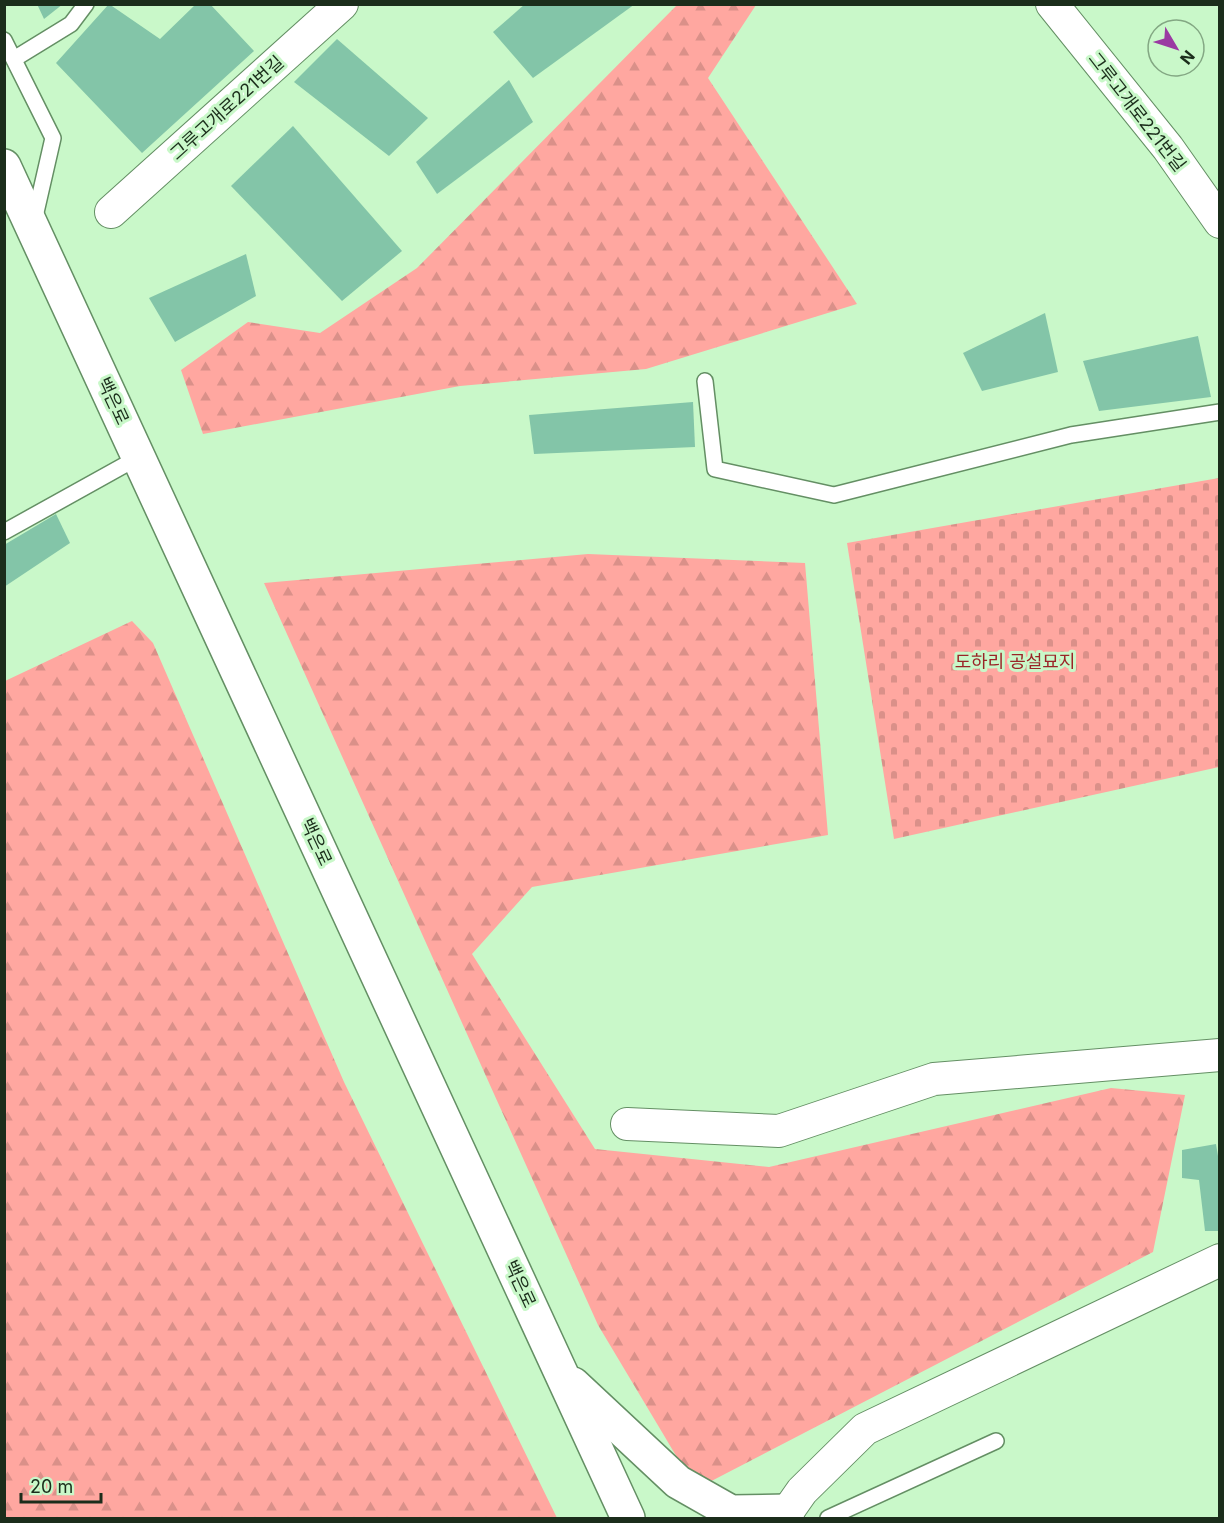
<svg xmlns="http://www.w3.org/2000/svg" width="1224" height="1523" font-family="Inter,'Noto Sans KR',sans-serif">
	<defs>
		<pattern id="forest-firs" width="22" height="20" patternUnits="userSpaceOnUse" patternTransform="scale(1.5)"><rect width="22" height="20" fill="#ffa7a0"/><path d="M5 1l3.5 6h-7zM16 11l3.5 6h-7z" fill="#da9089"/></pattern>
		<pattern id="cemetery-stones" width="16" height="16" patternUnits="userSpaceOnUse" patternTransform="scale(1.5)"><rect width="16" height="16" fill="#ffa7a0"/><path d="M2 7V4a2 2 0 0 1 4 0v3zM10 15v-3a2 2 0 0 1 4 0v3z" fill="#da9089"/></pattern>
	</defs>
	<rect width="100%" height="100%" fill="#c9f8c9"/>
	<!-- forest -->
	<g fill="url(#forest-firs)">
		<path d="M 677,5 L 756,5 L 708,78 L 857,304 L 646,369 L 460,386 L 203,434 L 181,370 L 248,322 L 320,333 L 417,268 Z"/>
		<path d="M 588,554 L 805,563 L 828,835 L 532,887 L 472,954 L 595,1149 L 769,1167 L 1111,1088 L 1185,1095 L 1153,1252 L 696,1489 L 598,1325 L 264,583 Z"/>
		<path d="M 132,621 L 153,643 L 344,1082 L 557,1518 L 5,1518 L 5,681 Z"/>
	</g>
	<!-- cemetery -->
	<path fill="url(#cemetery-stones)" d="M 1219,478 L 1219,767 L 894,839 L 847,543 Z"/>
	<!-- building -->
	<g fill="#83c5a8">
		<path d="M 37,4 L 63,4 L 44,19 Z"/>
		<path d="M 109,4 L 160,39 L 196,4 L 210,4 L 254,51 L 142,153 L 56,63 Z"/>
		<path d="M 525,4 L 635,4 L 533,78 L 493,32 Z"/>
		<path d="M 337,39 L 428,118 L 389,156 L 294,82 Z"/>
		<path d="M 509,80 L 533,122 L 437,194 L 416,162 Z"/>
		<path d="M 293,126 L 402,251 L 342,301 L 231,186 Z"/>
		<path d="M 246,254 L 256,296 L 175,342 L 149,298 Z"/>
		<path d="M 1045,313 L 1058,372 L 982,391 L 963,353 Z"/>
		<path d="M 1198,336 L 1211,397 L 1099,411 L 1083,361 Z"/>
		<path d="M 693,402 L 695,447 L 534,454 L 529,415 Z"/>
		<path d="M 56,514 L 70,543 L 4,587 L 4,545 Z"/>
		<path d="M 1216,1144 L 1220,1168 L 1220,1231 L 1205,1231 L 1199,1180 L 1182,1178 L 1182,1150 Z"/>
	</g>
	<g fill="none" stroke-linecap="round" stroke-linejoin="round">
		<defs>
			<g id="service">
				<path d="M 4,40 L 53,138 L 34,221"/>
				<path d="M 14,59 L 71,24 L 86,4"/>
				<path d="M 705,381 L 715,469 L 834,495 L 1071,435 L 1220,412"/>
				<path d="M 4,532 L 139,457"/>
				<path d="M 828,1518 L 996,1441"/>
			</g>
			<g id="minor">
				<path d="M 1052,4 L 1168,148 L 1220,222"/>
				<path d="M 111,212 L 342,4"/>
				<path d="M 627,1124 L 779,1131 L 934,1079 L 1220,1055"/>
				<path d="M 786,1518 L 788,1511 L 802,1491 L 865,1429 L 1220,1260"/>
			</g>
			<g id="secondary">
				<path d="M 4,166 L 628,1518"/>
				<path d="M 573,1384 L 678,1482 L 731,1512 L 788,1511"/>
			</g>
		</defs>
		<!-- service casing -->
		<use href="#service" stroke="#648f64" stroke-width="18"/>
		<!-- minor casing -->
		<use href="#minor" stroke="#648f64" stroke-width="34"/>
		<!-- secondary casing -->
		<use href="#secondary" stroke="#648f64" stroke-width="36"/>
		<!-- service -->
		<use href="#service" stroke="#fff" stroke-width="15"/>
		<!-- minor -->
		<use href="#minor" stroke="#fff" stroke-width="32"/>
		<!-- secondary -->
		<use href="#secondary" stroke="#fff" stroke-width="33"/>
	</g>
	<g text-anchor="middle" stroke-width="6" stroke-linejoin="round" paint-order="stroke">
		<!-- street labels -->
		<g font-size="18" fill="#1b2d1b" stroke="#c9f8c9">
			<text transform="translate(227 108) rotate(-42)" y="6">그루고개로221번길</text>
			<text transform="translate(1137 112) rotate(52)" y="6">그루고개로221번길</text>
			<text transform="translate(113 401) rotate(65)" y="6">백은로</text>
			<text transform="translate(316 842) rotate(65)" y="6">백은로</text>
			<text transform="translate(520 1284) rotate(65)" y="6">백은로</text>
		</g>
		<!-- park labels -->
		<g font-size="18" fill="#9a2427" stroke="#c9f8c9">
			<text x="1015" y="668">도하리 공설묘지</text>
		</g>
	</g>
	<!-- border -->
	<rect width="1224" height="1523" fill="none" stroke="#1b2d1b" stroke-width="12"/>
	<!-- north arrow -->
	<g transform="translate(1176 48) rotate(129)"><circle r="28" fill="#c9f8c9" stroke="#83a783" stroke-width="1.5"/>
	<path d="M0-4.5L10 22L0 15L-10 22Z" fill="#9a3aa2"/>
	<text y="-9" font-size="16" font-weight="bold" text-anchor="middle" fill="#1b2d1b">N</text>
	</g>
	<!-- scale -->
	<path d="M21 1493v9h80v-9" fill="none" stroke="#1b2d1b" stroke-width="3"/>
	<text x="30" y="1493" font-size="18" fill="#1b2d1b" stroke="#c9f8c9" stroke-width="4.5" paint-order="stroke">20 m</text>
</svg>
